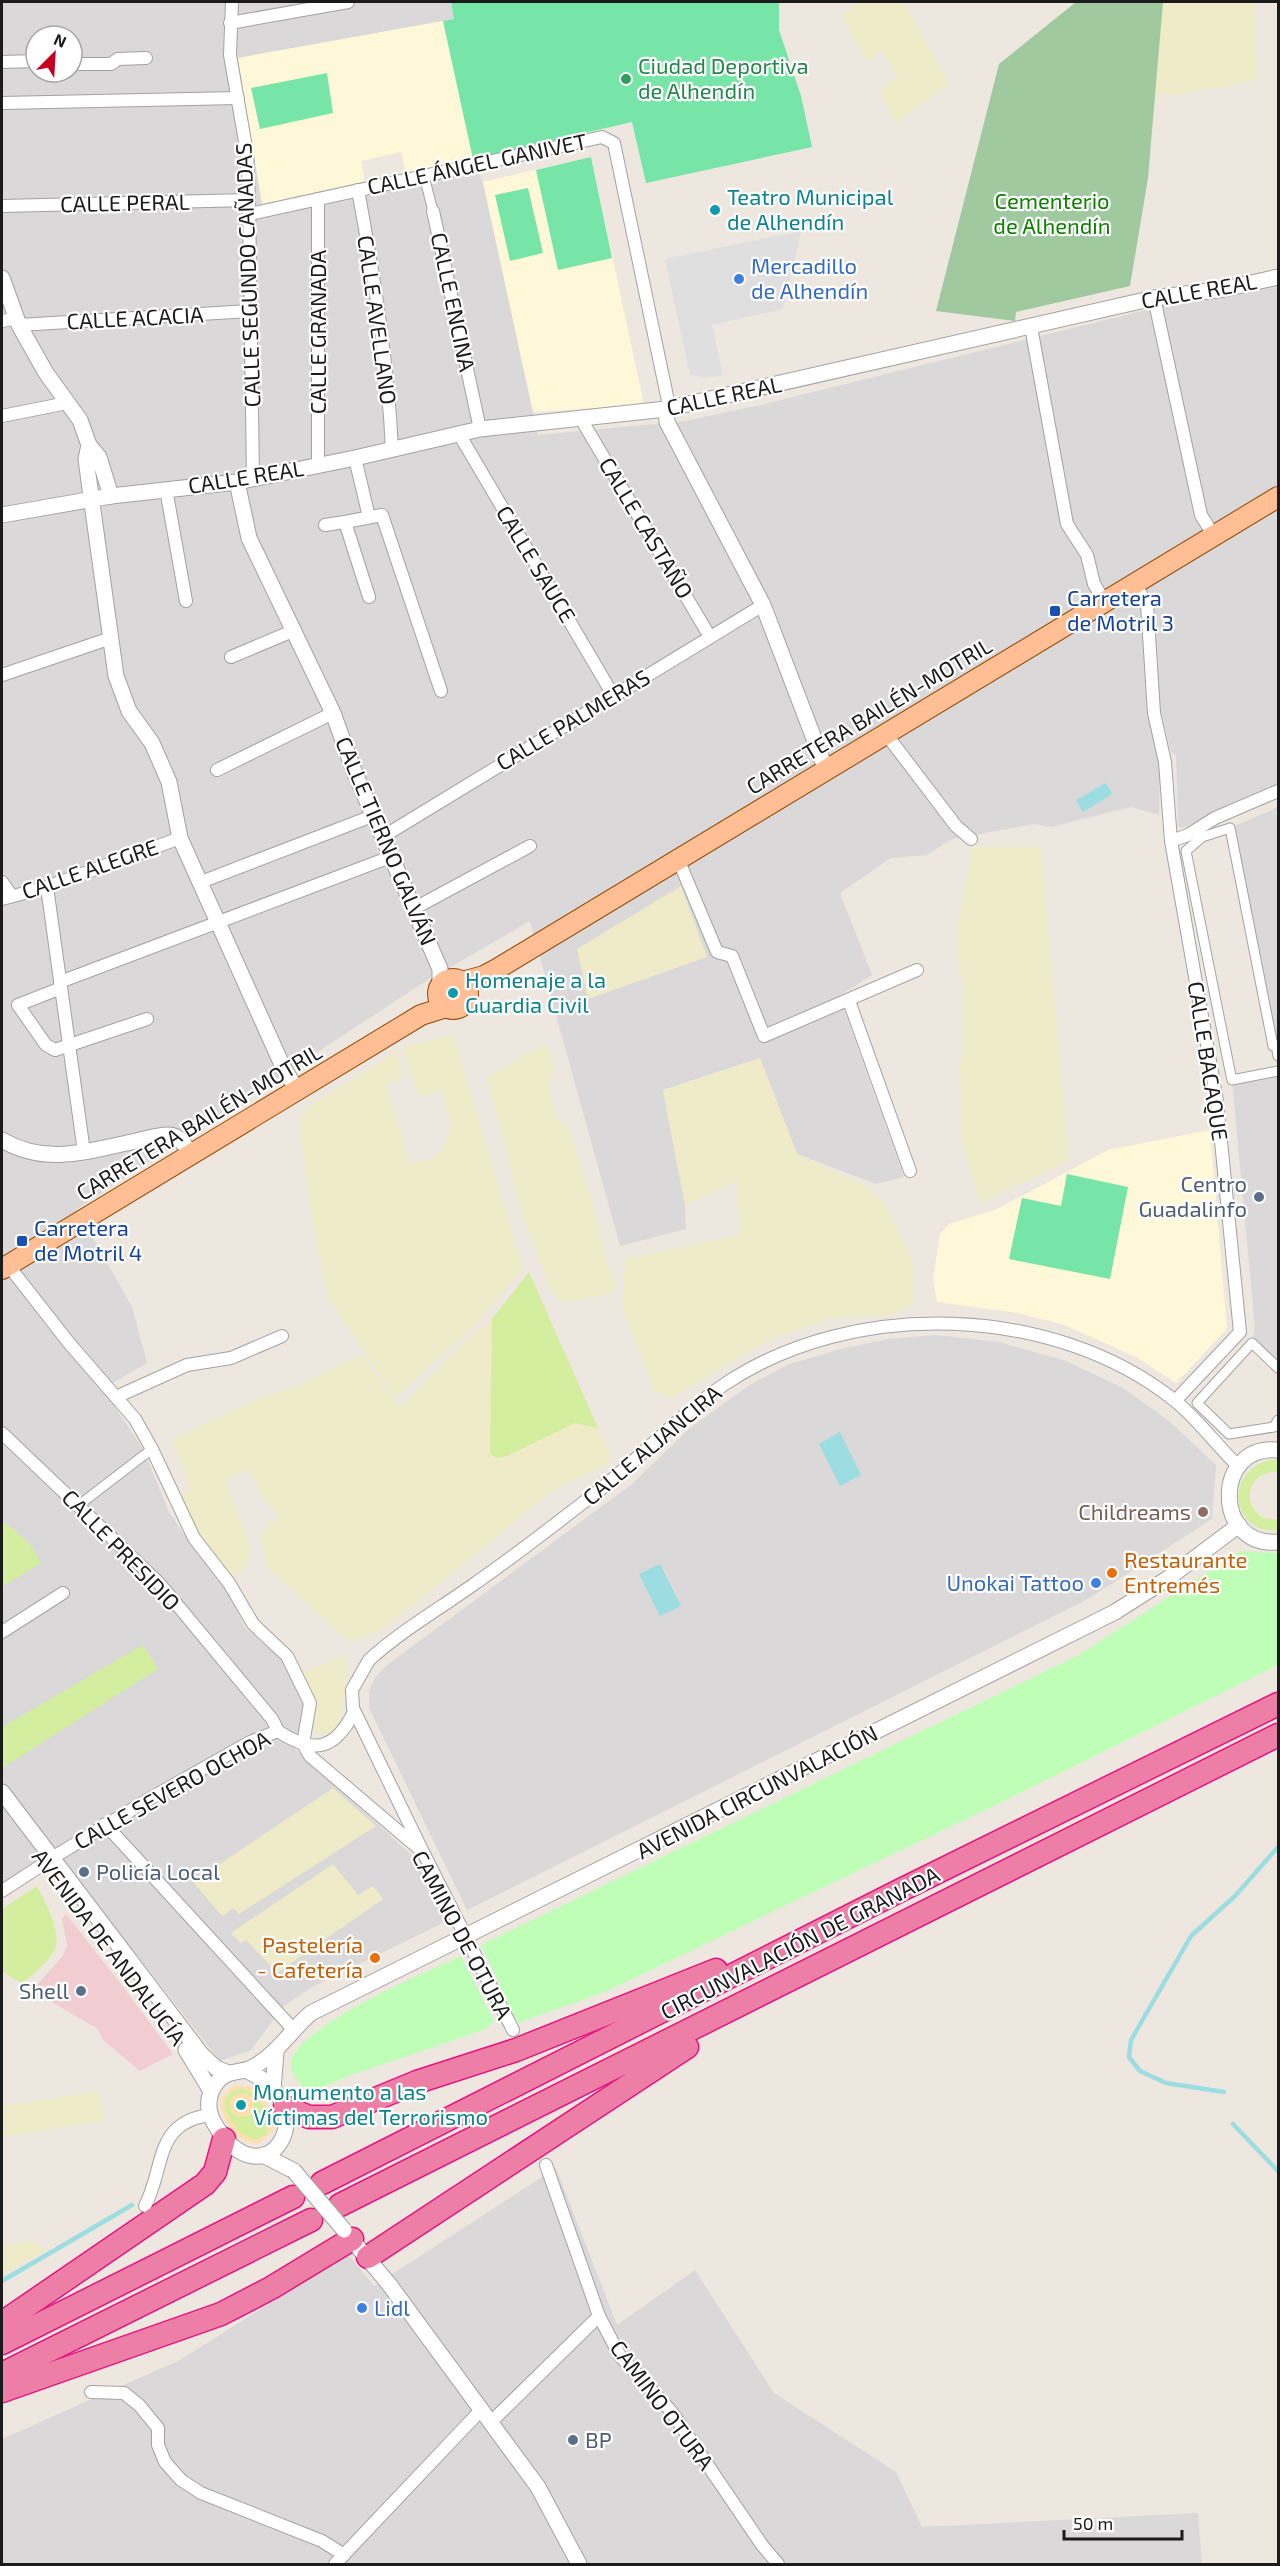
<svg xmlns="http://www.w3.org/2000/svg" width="1280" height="2566" font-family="'Exo 2',sans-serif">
	<rect width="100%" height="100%" fill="#eee7e0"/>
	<!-- residential -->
	<g fill="#dad8d8" fill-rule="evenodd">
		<path d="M 2,2 L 451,2 L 454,19 L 238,58 L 262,203 L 473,159 L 483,182 L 538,435 L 685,421 L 765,404 L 1150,309 L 1278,285 L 1278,784 L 1182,828 L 1178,826 L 1176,755 L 1171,752 L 1161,711 L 1159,815 L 1131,807 L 1051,827 L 1034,824 L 952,839 L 927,855 L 891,858 L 840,893 L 872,975 L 839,996 L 904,1177 L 876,1184 L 797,1154 L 760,1058 L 663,1090 L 685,1205 L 686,1229 L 620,1246 L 530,921 L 423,983 L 77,1209 L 132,1307 L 147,1363 L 103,1389 L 143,1449 L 169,1512 L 189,1542 L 226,1588 L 245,1628 L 282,1659 L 303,1702 L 295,1749 L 415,1858 L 447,1921 L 310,1988 L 283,2007 L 251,2050 L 220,2061 L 53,1848 L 2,1884 ZM 36,36 L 72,36 L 72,72 L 36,72 Z"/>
		<path d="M 1278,807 L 1278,1056 L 1230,828 Z"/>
		<path d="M 1278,1071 L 1278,1368 L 1252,1343 L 1255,1328 L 1232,1080 Z"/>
		<path d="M 936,1335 L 999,1342 L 1066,1361 L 1123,1388 L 1168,1420 L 1216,1465 L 1212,1519 L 1088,1599 L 467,1910 L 369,1708 L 369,1692 L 374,1679 L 387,1665 L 632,1484 L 690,1428 L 751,1384 L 790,1364 L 841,1349 L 888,1339 Z"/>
		<path d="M 556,2168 L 617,2325 L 695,2270 L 774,2393 L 896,2472 L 922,2527 L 1198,2513 L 1202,2564 L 2,2564 L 2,2439 L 180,2360 L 348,2254 L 374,2286 Z"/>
	</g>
	<!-- commercial -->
	<path fill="#f1ccd1" d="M 66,1914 L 123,1987 L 173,2054 L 140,2071 L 103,2040 L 98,2029 L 38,1994 L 36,1986 L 63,1956 L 67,1945 L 62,1919 Z"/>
	<!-- education -->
	<g fill="#fff8d8">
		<path d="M 443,21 L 473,159 L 406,173 L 401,152 L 361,161 L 365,181 L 262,204 L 238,58 Z"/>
		<path d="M 591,157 L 644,405 L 533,412 L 483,182 Z"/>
		<path d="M 1210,1130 L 1227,1329 L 1176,1383 L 1136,1357 L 1062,1324 L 1018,1313 L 937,1302 L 933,1279 L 940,1234 L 949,1224 L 997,1209 L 1108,1150 Z"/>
	</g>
	<!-- farmland -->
	<g fill="#efebc8">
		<path d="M 860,2 L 903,2 L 949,83 L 896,123 L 880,91 L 897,77 L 882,50 L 867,62 L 841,15 Z"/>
		<path d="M 1163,2 L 1256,2 L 1257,80 L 1179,95 L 1155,94 Z"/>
		<path d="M 973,847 L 1041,847 L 1069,1161 L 980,1203 L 962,1139 L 960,1061 L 964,1051 L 964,987 L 959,969 L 957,931 Z"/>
		<path d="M 681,886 L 707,957 L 588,999 L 577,949 Z"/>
		<path d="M 453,1034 L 523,1269 L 476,1325 L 395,1398 L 328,1297 L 313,1225 L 299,1123 L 307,1108 L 397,1051 L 403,1078 L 386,1084 L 410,1164 L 432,1158 L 444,1149 L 451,1125 L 442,1091 L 419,1097 L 402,1048 Z"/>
		<path d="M 546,1043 L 555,1071 L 548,1082 L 555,1116 L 569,1129 L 589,1191 L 607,1263 L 616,1281 L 614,1291 L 602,1296 L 561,1302 L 550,1287 L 523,1216 L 487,1077 Z"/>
		<path d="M 760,1058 L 797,1154 L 864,1185 L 882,1200 L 912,1258 L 914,1303 L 895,1314 L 829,1319 L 767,1341 L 671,1398 L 655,1392 L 622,1307 L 625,1259 L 738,1235 L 741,1218 L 736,1197 L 739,1181 L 685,1205 L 663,1090 Z"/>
		<path d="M 492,1319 L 490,1454 L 507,1456 L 575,1423 L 598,1428 L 609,1452 L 611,1464 L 555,1489 L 385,1628 L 349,1642 L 267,1567 L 260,1535 L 279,1515 L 266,1502 L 248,1469 L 225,1480 L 251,1548 L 244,1569 L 231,1577 L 197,1534 L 178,1496 L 191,1491 L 173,1439 L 257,1399 L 297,1386 L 362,1354 L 399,1408 L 454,1352 Z"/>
		<path d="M 345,1654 L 348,1670 L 341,1718 L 336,1729 L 325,1735 L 310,1730 L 313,1701 L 308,1680 L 302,1673 Z"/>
		<path d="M 333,1788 L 376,1826 L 239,1914 L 234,1908 L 222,1916 L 193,1882 Z"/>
		<path d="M 333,1864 L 358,1895 L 373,1886 L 383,1899 L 277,1973 L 246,1940 L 241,1943 L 231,1933 Z"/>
		<path d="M 99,2091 L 104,2121 L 2,2137 L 2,2106 Z"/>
		<path d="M 32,2241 L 45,2250 L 2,2275 L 2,2245 Z"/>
	</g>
	<!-- grass -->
	<g fill="#d4eea0">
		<path d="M 529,1272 L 598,1428 L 575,1423 L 507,1456 L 496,1458 L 490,1454 L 492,1319 Z"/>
		<path d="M 1269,1460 L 1278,1460 L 1278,1472 C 1238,1471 1243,1524 1278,1519 L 1278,1530 C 1234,1535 1221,1475 1269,1460 Z"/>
		<path d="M 2,1520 L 30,1544 L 41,1563 L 2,1587 Z"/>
		<path d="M 143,1645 L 158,1669 L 2,1768 L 2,1727 Z"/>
		<path d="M 37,1886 C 45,1901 65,1938 53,1953 C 45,1965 32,1974 22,1984 L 2,1971 L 2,1909 Z"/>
		<path d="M 243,2088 L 254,2094 L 270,2117 L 267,2135 L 256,2140 L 240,2134 L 225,2111 C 222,2098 230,2089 243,2088 Z"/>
	</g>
	<!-- sand -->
	<g fill="#ffe0ad" fill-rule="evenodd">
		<path d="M 234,2085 L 252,2087 L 274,2114 L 273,2131 L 260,2143 C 239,2147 218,2118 221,2099 ZM 243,2088 L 254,2094 L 270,2117 L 267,2134 L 256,2140 L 241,2134 L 225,2111 C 222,2098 230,2089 243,2088 Z"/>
		<circle cx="242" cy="2105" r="12"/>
	</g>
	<!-- cemetery -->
	<path fill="#a0c99f" d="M 1076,2 L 1163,2 L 1148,178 L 1130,286 L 1016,312 L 1015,321 L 936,311 L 999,64 Z"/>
	<!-- park -->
	<g fill="#befeb7">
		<path d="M 1240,1551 L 1278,1553 L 1278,1665 L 998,1804 L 607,1991 L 518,2023 L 481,1945 L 1079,1655 Z"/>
		<path d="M 461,1956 L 494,2021 L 486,2029 L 349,2076 L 308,2093 C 302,2085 292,2076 291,2066 C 288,2029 430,1971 461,1956 Z"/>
	</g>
	<!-- pitch -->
	<g fill="#76e5a7">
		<path d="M 451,2 L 779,2 L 779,30 L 801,96 L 812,147 L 646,183 L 632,122 L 473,159 L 443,21 L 454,19 Z"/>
		<path d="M 327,73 L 333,113 L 260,129 L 251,88 Z"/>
		<path d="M 591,157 L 612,258 L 558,270 L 536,170 Z"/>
		<path d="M 528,188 L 543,253 L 510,261 L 495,195 Z"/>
		<path d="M 1067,1174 L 1128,1187 L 1110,1279 L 1009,1259 L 1022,1198 L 1061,1206 Z"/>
	</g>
	<!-- parking -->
	<path fill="#dfdfdf" d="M 801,231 L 783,309 L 712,325 L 723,375 L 706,378 L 690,375 L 665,259 Z"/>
	<!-- water -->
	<g fill="#9bdde0">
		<path d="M 1106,783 L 1112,794 L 1083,812 L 1076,800 Z"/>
		<path d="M 840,1432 L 861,1475 L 840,1486 L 819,1444 Z"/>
		<path d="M 660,1564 L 681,1606 L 660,1616 L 639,1574 Z"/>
	</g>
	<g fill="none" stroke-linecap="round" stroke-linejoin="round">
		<!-- stream -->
		<g stroke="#9bdde0" stroke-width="4.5">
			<path d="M 1224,2092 L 1166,2083 L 1140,2071 L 1129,2057 L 1131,2040 L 1191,1936 L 1235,1896 L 1278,1847"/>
			<path d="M 1233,2124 L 1278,2171"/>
			<path d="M 2,2281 L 132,2205"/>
		</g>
		<defs>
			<g id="pedestrian">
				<path d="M 424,176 L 433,211"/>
				<path d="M 1278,1056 L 1276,1045 L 1273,1046 L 1230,828 L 1202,837 L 1186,851 L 1229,1066 L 1232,1080 L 1278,1071"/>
				<path d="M 1278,1368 L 1252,1343 L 1197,1403 L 1229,1434 L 1274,1427 L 1278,1420"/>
				<path d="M 79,1505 L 152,1449"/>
			</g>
			<g id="minor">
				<path d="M 232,2 L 230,55 L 247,153 L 249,200 L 253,479"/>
				<path d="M 230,23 L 348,2"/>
				<path d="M 2,62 L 36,61"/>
				<path d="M 72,64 L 111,64 L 118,59 L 146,58"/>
				<path d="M 2,103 L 238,98"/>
				<path d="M 358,190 C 374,277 388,362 392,450"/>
				<path d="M 2,206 L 249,200"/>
				<path d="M 433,211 L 480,429"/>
				<path d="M 250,214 L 602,137 L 614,143 L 668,401 L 666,409"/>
				<path d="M 1154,298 L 1201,515 L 1214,536"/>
				<path d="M 2,321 L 17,318"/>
				<path d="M 19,325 L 250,311"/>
				<path d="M 1031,327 L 1067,524 L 1087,555 L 1094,584 L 1105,602"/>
				<path d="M 2,416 L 67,403"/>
				<path d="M 581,419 L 710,637"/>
				<path d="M 459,434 L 613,695"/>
				<path d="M 355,458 L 369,517"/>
				<path d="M 318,466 L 318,199"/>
				<path d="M 166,489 L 186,601"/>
				<path d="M 325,525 L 345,522"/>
				<path d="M 1135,584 L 1147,604 L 1154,713 L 1165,762 L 1171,841 L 1217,1101 L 1240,1332 L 1175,1401"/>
				<path d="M 369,597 L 345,522 L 382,515 L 441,691"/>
				<path d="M 231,657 L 295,630"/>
				<path d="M 2,675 L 111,638"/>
				<path d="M 886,734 L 956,826 L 971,839"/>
				<path d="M 217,770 L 333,713"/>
				<path d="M 384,836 L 763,605"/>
				<path d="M 1171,841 L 1188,835 L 1215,818 L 1278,791"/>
				<path d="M 678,859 L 717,952 L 732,956 L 764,1036 L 917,970"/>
				<path d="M 2,882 L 11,895"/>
				<path d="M 201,882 L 367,818"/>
				<path d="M 47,887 L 84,1152"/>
				<path d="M 2,899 L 47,887 L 180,838"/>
				<path d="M 415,908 L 530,846"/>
				<path d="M 60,982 L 385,859"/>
				<path d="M 61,988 L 18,1005 L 46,1045 L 55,1050 L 147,1019"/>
				<path d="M 849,1001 L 910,1171"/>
				<path d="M 8,1265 L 69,1343 L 135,1419 L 152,1449 L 194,1538 L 229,1583 L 253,1624 L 287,1656 L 310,1703 L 303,1744 L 310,1756 L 423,1852 L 513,2030"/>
				<path d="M 116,1397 L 187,1365 L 231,1358 L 282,1336"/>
				<path d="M 2,1433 L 159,1583 L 272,1719 L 278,1731"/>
				<path d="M 2,1632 L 63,1593"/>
				<path d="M 105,1824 L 292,2028"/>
				<path d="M 423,1852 L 353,1708 L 352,1690 L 369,1660 C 402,1630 441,1608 477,1582 C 515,1556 551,1527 588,1499 C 636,1463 675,1418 725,1384 C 853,1298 1053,1304 1174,1400 C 1198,1419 1217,1446 1239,1467"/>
				<path d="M 52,1858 L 151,1798 L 250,1742 L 278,1731 C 314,1755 335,1750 354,1712"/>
				<path d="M 2,1891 L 45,1863"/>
				<path d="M 546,2165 L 599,2316 L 620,2356 L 671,2411 L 762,2545 L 778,2564"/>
				<path d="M 145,2206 C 165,2168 154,2122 210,2115"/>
				<path d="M 91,2392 L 124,2393 L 139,2405 L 158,2428 L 158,2445 L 165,2462 L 181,2480 L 201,2493 L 322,2541 L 344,2555"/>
				<path d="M 491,2422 L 599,2316"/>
				<path d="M 335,2564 L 482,2409"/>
			</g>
			<g id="tertiary">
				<path d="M 2,278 L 19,325 L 46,373 L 80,420 L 89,445 L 99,457 L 111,496"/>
				<path d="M 666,409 L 667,422 L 763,605 L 826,770"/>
				<path d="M 89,445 L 86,459 L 90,489 L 116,676 L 129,711 L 152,743 L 169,782 L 180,838 L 283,1067 L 297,1090"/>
				<path d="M 237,482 L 249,538 L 333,713 L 354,771 L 440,969 L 440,987"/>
				<path d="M 2,515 L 111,496 L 237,482 L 355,458 L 480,429 L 666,409 L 1154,298 L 1224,289 L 1278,277"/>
				<path d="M 2,1140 C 47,1166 88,1151 136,1141 C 146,1139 158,1135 168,1135 C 180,1135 186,1146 190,1155"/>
				<path d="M 1278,1450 C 1213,1443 1213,1548 1278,1542"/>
				<path d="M 2,1792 L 202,2055 L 216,2068 L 228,2073"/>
				<path d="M 186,2050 L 211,2091"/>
				<path d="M 245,2070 C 330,2105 265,2209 214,2123 C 206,2108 207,2094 218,2081 C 227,2070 240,2073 251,2068 C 277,2055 290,2031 311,2013 L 1115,1612 L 1167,1579 L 1239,1525"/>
				<path d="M 273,2090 L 276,2052"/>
				<path d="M 263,2155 L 294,2171"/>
				<path d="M 346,2233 L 389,2284 L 538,2487 L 579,2564"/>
			</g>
			<g id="primary">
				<circle cx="453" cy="994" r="15"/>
				<path d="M 462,982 L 484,976 L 497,969 L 1278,497"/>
				<path d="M 2,1269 L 421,1015 L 446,1007"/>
			</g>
			<g id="motorway">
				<path d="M 285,2107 L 309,2117 L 332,2117 L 417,2082 L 516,2050 L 716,1970"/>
				<path d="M 322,2183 L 899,1891 L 1278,1704"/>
				<path d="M 340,2205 L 1278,1735"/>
				<path d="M 368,2257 L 687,2047"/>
				<path d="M 2,2323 L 205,2184 L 215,2172 L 224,2139"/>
				<path d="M 2,2343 L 293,2197"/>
				<path d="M 2,2374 L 311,2220"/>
				<path d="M 2,2391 L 221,2314 L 271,2288 L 352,2239"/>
			</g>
		</defs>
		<!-- pedestrian casing -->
		<use href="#pedestrian" stroke="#a2a2a2" stroke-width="11"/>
		<!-- minor casing -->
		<use href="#minor" stroke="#a2a2a2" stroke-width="14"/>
		<!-- tertiary casing -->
		<use href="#tertiary" stroke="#a2a2a2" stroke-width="17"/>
		<!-- primary casing -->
		<use href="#primary" stroke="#934800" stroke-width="22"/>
		<!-- motorway casing -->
		<use href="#motorway" stroke="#e41580" stroke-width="25"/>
		<!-- pedestrian -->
		<use href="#pedestrian" stroke="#fff" stroke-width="9"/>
		<!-- minor -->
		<use href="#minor" stroke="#fff" stroke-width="12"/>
		<!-- tertiary -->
		<use href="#tertiary" stroke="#fff" stroke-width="15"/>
		<!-- primary -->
		<use href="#primary" stroke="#ffbe94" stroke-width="20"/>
		<!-- motorway -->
		<use href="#motorway" stroke="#ed7fa7" stroke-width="22"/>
		<defs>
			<path id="tertiary-bridge" d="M 294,2171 L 344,2230"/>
		</defs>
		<!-- tertiary-bridge casing -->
		<use href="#tertiary-bridge" stroke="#a2a2a2" stroke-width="17" stroke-linecap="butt"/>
		<!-- tertiary-bridge -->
		<use href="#tertiary-bridge" stroke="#fff" stroke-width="15"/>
	</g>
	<!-- markers -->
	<circle fill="#2e9e5b" stroke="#fff" stroke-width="2" cx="626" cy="79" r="6"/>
	<g fill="#0f9aa8" stroke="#fff" stroke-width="2">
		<circle cx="715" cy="210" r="6"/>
		<circle cx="453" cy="993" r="6"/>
		<circle cx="241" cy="2105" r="6"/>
	</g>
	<g fill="#3f7fe0" stroke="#fff" stroke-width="2">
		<circle cx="739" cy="279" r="6"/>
		<circle cx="1096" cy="1583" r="6"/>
		<circle cx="362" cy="2308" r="6"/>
	</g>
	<g fill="#1a4fb4" stroke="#fff" stroke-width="2">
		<rect x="1049" y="605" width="12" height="12" rx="3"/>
		<rect x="16" y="1235" width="12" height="12" rx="3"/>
	</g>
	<g fill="#5c6f8a" stroke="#fff" stroke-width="2">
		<circle cx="1259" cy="1197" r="6"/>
		<circle cx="84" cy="1872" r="6"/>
		<circle cx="81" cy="1991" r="6"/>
		<circle cx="573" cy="2440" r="6"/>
	</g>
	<circle fill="#8d6e63" stroke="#fff" stroke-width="2" cx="1203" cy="1512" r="6"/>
	<g fill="#e8710a" stroke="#fff" stroke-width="2">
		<circle cx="1112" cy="1573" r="6"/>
		<circle cx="375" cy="1958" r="6"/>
	</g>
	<g text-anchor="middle" stroke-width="4.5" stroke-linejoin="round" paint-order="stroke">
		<!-- leisure labels -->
		<g font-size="22" fill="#27864d" stroke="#fff" text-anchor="start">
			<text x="638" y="74">Ciudad Deportiva<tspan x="638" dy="25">de Alhendín</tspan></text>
		</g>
		<!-- street labels -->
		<g font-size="22" fill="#1b1b1b" stroke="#fff">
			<text transform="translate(477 164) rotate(-12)" y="8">CALLE ÁNGEL GANIVET</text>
			<text transform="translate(125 203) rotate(-1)" y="8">CALLE PERAL</text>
			<text transform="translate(248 275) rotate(-92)" y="8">CALLE SEGUNDO CAÑADAS</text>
			<text transform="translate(1199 291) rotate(-10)" y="8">CALLE REAL</text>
			<text transform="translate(453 302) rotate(78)" y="8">CALLE ENCINA</text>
			<text transform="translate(135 318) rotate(-3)" y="8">CALLE ACACIA</text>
			<text transform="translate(377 320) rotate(82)" y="8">CALLE AVELLANO</text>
			<text transform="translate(318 332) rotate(-90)" y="8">CALLE GRANADA</text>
			<text transform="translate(724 396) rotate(-12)" y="8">CALLE REAL</text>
			<text transform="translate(246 477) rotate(-9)" y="8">CALLE REAL</text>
			<text transform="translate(646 528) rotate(59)" y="8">CALLE CASTAÑO</text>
			<text transform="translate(536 564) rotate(59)" y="8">CALLE SAUCE</text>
			<text transform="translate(869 716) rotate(-31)" y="8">CARRETERA BAILÉN-MOTRIL</text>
			<text transform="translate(573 720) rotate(-31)" y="8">CALLE PALMERAS</text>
			<text transform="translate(386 841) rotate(67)" y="8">CALLE TIERNO GALVÁN</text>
			<text transform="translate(90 869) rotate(-19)" y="8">CALLE ALEGRE</text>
			<text transform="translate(1208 1061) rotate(81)" y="8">CALLE BACAQUE</text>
			<text transform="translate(199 1122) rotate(-31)" y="8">CARRETERA BAILÉN-MOTRIL</text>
			<text transform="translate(652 1445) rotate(-40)" y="8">CALLE ALJANCIRA</text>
			<text transform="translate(121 1550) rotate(46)" y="8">CALLE PRESIDIO</text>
			<text transform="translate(172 1790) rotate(-29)" y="8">CALLE SEVERO OCHOA</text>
			<text transform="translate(757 1792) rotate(-27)" y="8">AVENIDA CIRCUNVALACIÓN</text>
			<text transform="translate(462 1935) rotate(62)" y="8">CAMINO DE OTURA</text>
			<text transform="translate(800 1943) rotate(-27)" y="8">CIRCUNVALACIÓN DE GRANADA</text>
			<text transform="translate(109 1947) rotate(53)" y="8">AVENIDA DE ANDALUCÍA</text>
			<text transform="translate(662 2405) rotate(53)" y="8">CAMINO OTURA</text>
		</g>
		<!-- culture labels -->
		<g font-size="22" fill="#0d838f" stroke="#fff" text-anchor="start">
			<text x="727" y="205">Teatro Municipal<tspan x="727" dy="25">de Alhendín</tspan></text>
			<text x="465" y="988">Homenaje a la<tspan x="465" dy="25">Guardia Civil</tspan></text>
			<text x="253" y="2100">Monumento a las<tspan x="253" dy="25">Víctimas del Terrorismo</tspan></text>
		</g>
		<!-- park labels -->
		<g font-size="22" fill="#0e8102" stroke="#fff">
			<text x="1052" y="209">Cementerio<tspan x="1052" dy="25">de Alhendín</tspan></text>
		</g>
		<!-- shop labels -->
		<g font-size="22" fill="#366cbe" stroke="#fff" text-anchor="start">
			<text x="751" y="274">Mercadillo<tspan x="751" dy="25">de Alhendín</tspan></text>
			<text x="1084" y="1591" text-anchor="end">Unokai Tattoo</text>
			<text x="374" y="2316">Lidl</text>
		</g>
		<!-- transit labels -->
		<g font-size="22" fill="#164399" stroke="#fff" text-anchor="start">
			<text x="1067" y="606">Carretera<tspan x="1067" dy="25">de Motril 3</tspan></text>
			<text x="34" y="1236">Carretera<tspan x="34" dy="25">de Motril 4</tspan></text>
		</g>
		<!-- service labels -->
		<g font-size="22" fill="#4e5e75" stroke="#fff" text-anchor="end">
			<text x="1247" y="1192">Centro<tspan x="1247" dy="25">Guadalinfo</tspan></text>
			<text x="96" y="1880" text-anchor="start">Policía Local</text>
			<text x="69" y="1999">Shell</text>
			<text x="585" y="2448" text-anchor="start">BP</text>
		</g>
		<!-- education labels -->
		<g font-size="22" fill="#785e54" stroke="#fff" text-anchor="end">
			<text x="1191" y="1520">Childreams</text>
		</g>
		<!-- food labels -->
		<g font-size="22" fill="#c56008" stroke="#fff" text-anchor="start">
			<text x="1124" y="1568">Restaurante<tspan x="1124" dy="25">Entremés</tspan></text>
			<text x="363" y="1953" text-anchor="end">Pastelería<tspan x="363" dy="25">- Cafetería</tspan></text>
		</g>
	</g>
	<!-- border -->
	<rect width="1280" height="2566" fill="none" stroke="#1b1b1b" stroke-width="6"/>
	<!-- north arrow -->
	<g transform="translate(54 54) rotate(24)"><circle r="28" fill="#ffffff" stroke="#a4a4a4" stroke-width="1.5"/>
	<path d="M0-4.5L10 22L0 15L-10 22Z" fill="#c70023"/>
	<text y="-9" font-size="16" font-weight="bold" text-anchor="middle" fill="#1b1b1b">N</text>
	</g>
	<!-- scale -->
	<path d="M1064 2530v9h118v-9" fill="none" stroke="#1b1b1b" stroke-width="3"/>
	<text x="1073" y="2530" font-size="18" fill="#1b1b1b" stroke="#ffffff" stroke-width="4.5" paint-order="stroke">50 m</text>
</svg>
